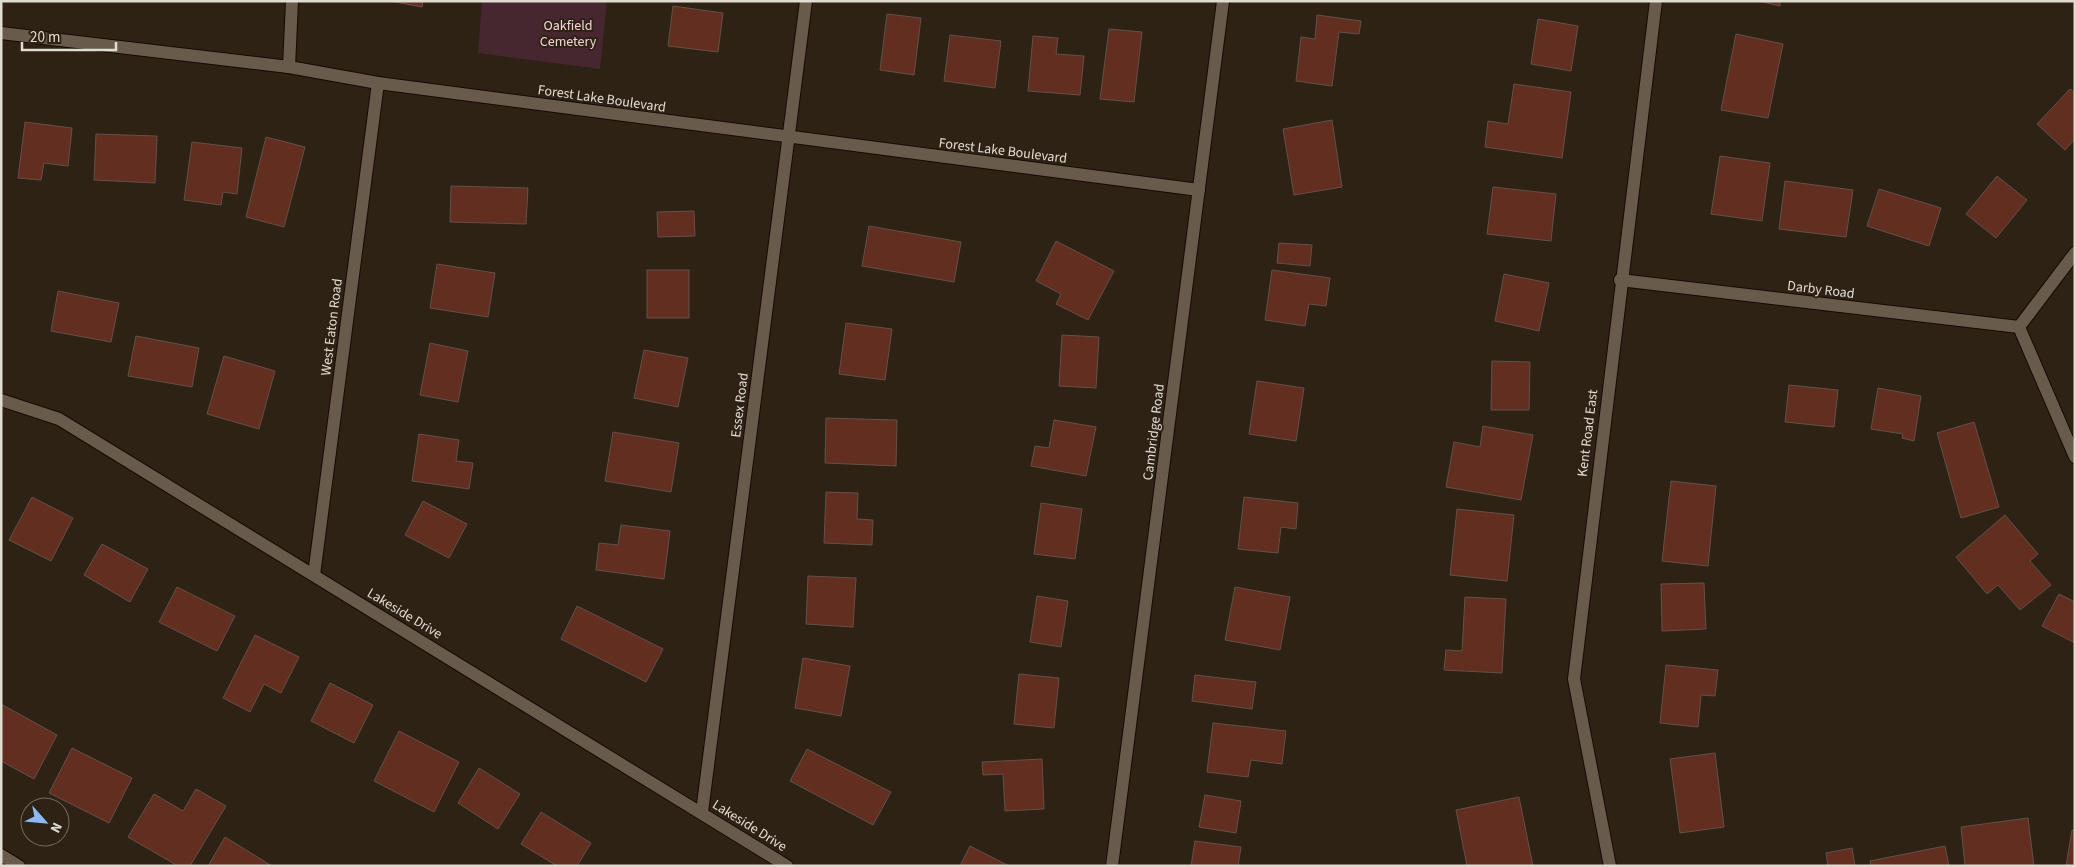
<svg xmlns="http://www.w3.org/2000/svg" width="2076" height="867" font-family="'Source Sans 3',sans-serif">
	<rect width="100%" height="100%" fill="#2d2214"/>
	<!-- green -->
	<path fill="#462730" d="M 482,1 L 607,1 L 600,69 L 478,53 Z"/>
	<!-- building -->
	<g fill="#622e20" stroke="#64504a">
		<path d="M 390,1 L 423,1 L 422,7 Z"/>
		<path d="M 1759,1 L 1780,1 L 1780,6 Z"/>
		<path d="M 673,6 L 723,13 L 718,52 L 668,46 Z"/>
		<path d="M 887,14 L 921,18 L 914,75 L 880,70 Z"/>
		<path d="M 1317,15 L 1361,21 L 1359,34 L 1339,32 L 1332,86 L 1296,81 L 1301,37 L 1315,39 Z"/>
		<path d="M 1538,19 L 1578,26 L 1571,71 L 1531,64 Z"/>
		<path d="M 1109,29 L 1142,32 L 1134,102 L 1100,99 Z"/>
		<path d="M 1736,34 L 1783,44 L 1768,118 L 1721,110 Z"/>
		<path d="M 950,35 L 1001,41 L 995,88 L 944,81 Z"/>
		<path d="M 1033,36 L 1058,38 L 1056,54 L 1084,56 L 1080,95 L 1028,91 Z"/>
		<path d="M 1514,84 L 1571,92 L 1562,158 L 1485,147 L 1488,121 L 1508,124 Z"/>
		<path d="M 2070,89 L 2075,93 L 2075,139 L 2065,150 L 2037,124 Z"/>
		<path d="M 1332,120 L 1342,187 L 1294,195 L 1283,129 Z"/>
		<path d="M 25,122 L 72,128 L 68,166 L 44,163 L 41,180 L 18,178 Z"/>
		<path d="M 96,134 L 157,136 L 155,183 L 94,180 Z"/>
		<path d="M 266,137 L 305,147 L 284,227 L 246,217 Z"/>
		<path d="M 192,142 L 242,148 L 237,194 L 223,192 L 221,205 L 184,200 Z"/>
		<path d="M 1720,156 L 1770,163 L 1762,221 L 1711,214 Z"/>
		<path d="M 1997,176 L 2027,200 L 1996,238 L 1966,214 Z"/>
		<path d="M 1785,181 L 1853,190 L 1846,237 L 1779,229 Z"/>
		<path d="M 451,186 L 528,188 L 526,224 L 450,222 Z"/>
		<path d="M 1493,187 L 1556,194 L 1551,241 L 1487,234 Z"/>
		<path d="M 1879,189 L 1941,208 L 1929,246 L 1867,226 Z"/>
		<path d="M 694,211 L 695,236 L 658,237 L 657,212 Z"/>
		<path d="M 869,226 L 961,242 L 954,282 L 862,266 Z"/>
		<path d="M 1056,241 L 1114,271 L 1088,320 L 1056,304 L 1061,294 L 1036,281 Z"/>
		<path d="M 1279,243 L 1312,245 L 1310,266 L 1277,263 Z"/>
		<path d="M 437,264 L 495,273 L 488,317 L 430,308 Z"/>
		<rect x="647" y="270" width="42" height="48"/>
		<path d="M 1272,270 L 1330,278 L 1326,306 L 1309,304 L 1305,326 L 1265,320 Z"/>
		<path d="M 1504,274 L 1549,283 L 1539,331 L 1495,321 Z"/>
		<path d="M 58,291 L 119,303 L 111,342 L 51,331 Z"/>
		<path d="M 846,323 L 892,329 L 885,380 L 839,374 Z"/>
		<path d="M 1062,335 L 1099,337 L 1096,388 L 1059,386 Z"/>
		<path d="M 136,336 L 199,348 L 192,387 L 128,376 Z"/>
		<path d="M 430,343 L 468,351 L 458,402 L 420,395 Z"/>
		<path d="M 644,350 L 688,358 L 678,407 L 634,398 Z"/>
		<path d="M 224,356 L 275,371 L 259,429 L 207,414 Z"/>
		<path d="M 1492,361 L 1530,362 L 1529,410 L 1491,410 Z"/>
		<path d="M 1257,381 L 1304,388 L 1296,441 L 1249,434 Z"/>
		<path d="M 1789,385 L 1838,390 L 1834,427 L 1785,422 Z"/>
		<path d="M 1878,388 L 1921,396 L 1914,441 L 1902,438 L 1903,434 L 1871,429 Z"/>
		<path d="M 826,418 L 897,420 L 896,466 L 825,463 Z"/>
		<path d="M 1054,420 L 1096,427 L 1086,476 L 1031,466 L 1035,446 L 1049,448 Z"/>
		<path d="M 1974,422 L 1999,507 L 1961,518 L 1937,433 Z"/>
		<path d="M 1483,426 L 1533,435 L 1521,500 L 1446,487 L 1454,442 L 1480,447 Z"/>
		<path d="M 613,432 L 679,443 L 671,492 L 605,481 Z"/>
		<path d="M 419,434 L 459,440 L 456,461 L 473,463 L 469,489 L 412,481 Z"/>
		<path d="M 1671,481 L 1716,486 L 1708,566 L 1662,561 Z"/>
		<path d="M 826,492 L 858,493 L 857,519 L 873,520 L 872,545 L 824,543 Z"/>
		<path d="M 32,497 L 73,518 L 51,561 L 9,540 Z"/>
		<path d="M 1244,497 L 1298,503 L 1296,529 L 1281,527 L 1278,553 L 1238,549 Z"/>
		<path d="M 423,501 L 467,524 L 449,558 L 405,535 Z"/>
		<path d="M 1041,503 L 1082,509 L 1075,559 L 1034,554 Z"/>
		<path d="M 1457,509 L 1514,515 L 1507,581 L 1450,575 Z"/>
		<path d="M 2005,515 L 2038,554 L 2030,561 L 2051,585 L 2020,610 L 1998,585 L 1987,594 L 1956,557 Z"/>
		<path d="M 621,525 L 670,531 L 664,579 L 596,570 L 599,543 L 618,545 Z"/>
		<path d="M 102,544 L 148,569 L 130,602 L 84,575 Z"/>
		<path d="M 808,576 L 856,578 L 853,627 L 806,624 Z"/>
		<path d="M 1704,583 L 1706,629 L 1662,631 L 1661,584 Z"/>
		<path d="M 177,587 L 235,616 L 217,651 L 159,622 Z"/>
		<path d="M 1235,587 L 1290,597 L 1280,650 L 1225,640 Z"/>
		<path d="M 2059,594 L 2075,602 L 2075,643 L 2042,626 Z"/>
		<path d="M 1037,596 L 1068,601 L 1061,647 L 1030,642 Z"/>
		<path d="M 1465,597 L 1506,599 L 1502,673 L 1444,670 L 1446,650 L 1462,651 Z"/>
		<path d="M 577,606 L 663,649 L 646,682 L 561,639 Z"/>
		<path d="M 255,635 L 299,657 L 281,693 L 264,684 L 250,712 L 223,698 Z"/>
		<path d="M 803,658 L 850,666 L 841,716 L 795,708 Z"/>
		<path d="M 1666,665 L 1718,670 L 1715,696 L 1701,695 L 1698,727 L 1660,723 Z"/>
		<path d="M 1019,674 L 1059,678 L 1054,728 L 1014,724 Z"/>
		<path d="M 1195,675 L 1256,682 L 1252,709 L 1192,701 Z"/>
		<path d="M 330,683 L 373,705 L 354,743 L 311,721 Z"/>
		<path d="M 1,704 L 57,735 L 34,779 L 1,761 Z"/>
		<path d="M 1213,723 L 1286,731 L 1282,764 L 1251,760 L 1248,777 L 1207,772 Z"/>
		<path d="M 399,731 L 459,762 L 434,812 L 374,781 Z"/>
		<path d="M 72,748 L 132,778 L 109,823 L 49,793 Z"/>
		<path d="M 807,749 L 891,792 L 873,825 L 790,781 Z"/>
		<path d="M 1715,753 L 1724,827 L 1680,833 L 1670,759 Z"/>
		<path d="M 1042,759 L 1044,809 L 1005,811 L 1003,774 L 983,775 L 982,762 Z"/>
		<path d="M 479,768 L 520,794 L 498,829 L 458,803 Z"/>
		<path d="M 196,789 L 226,806 L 190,866 L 178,866 L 128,837 L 154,794 L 183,811 Z"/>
		<path d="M 1205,795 L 1241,801 L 1236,833 L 1199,827 Z"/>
		<path d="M 1519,797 L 1533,866 L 1467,866 L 1456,810 Z"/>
		<path d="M 541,812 L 591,843 L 577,866 L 557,866 L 521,844 Z"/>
		<path d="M 2028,818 L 2034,866 L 1965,866 L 1961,827 Z"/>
		<path d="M 2072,830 L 2075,831 L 2075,866 L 2066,866 Z"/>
		<path d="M 225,837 L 272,866 L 208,866 Z"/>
		<path d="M 1195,841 L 1241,847 L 1238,866 L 1191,866 Z"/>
		<path d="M 970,846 L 1009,866 L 960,866 Z"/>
		<path d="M 1945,846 L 1949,866 L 1871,866 L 1870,861 Z"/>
		<path d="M 1852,848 L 1855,866 L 1828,866 L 1826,853 Z"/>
	</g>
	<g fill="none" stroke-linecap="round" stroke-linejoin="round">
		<defs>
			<g id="minor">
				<path d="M 1,33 L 289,67 L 378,83 L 1199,190"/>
				<path d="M 289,67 L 292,1"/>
				<path d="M 1620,280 L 2019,327"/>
				<path d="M 2019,327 L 2075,457"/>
				<path d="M 2019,327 L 2075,253"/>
				<path d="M 1,400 L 59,419 L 787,866"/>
				<path d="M 314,575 L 378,83"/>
				<path d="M 702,812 L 806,1"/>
				<path d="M 1,855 L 19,866"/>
				<path d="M 1112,866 L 1223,1"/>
				<path d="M 1610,866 L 1574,679 L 1656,1"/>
			</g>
		</defs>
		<!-- minor casing -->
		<use href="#minor" stroke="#150b02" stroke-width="14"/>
		<!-- minor -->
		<use href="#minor" stroke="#685b4c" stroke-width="12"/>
	</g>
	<g text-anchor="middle" stroke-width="4" stroke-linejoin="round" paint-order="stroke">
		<!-- park labels -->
		<g font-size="14" fill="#f7d1db" stroke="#2d2214">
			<text x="568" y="30">Oakfield<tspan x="568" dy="16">Cemetery</tspan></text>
		</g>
		<!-- street labels -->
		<g font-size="14" fill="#e2dbd2" stroke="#2d2214">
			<text transform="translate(602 98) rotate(8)" y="5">Forest Lake Boulevard</text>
			<text transform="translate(1003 150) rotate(7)" y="5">Forest Lake Boulevard</text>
			<text transform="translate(1821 289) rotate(7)" y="5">Darby Road</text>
			<text transform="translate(331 327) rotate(-83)" y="5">West Eaton Road</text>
			<text transform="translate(739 405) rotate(-83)" y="5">Essex Road</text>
			<text transform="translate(1153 432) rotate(-83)" y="5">Cambridge Road</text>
			<text transform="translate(1587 433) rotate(-83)" y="5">Kent Road East</text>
			<text transform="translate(405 613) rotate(31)" y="5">Lakeside Drive</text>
			<text transform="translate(750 825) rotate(32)" y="5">Lakeside Drive</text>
		</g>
	</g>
	<!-- border -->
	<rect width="2076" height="867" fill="none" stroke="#e2dbd2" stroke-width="5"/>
	<!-- north arrow -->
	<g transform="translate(45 822) rotate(117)"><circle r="24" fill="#2d2214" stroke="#756c60"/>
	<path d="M0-4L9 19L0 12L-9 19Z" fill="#8abafc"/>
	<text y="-8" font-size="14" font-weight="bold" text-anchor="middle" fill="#e2dbd2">N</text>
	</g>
	<!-- scale -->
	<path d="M22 42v8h94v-8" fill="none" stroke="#e2dbd2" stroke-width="2.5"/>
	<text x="30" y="42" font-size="15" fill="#e2dbd2" stroke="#2d2214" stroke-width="4" paint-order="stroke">20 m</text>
</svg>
